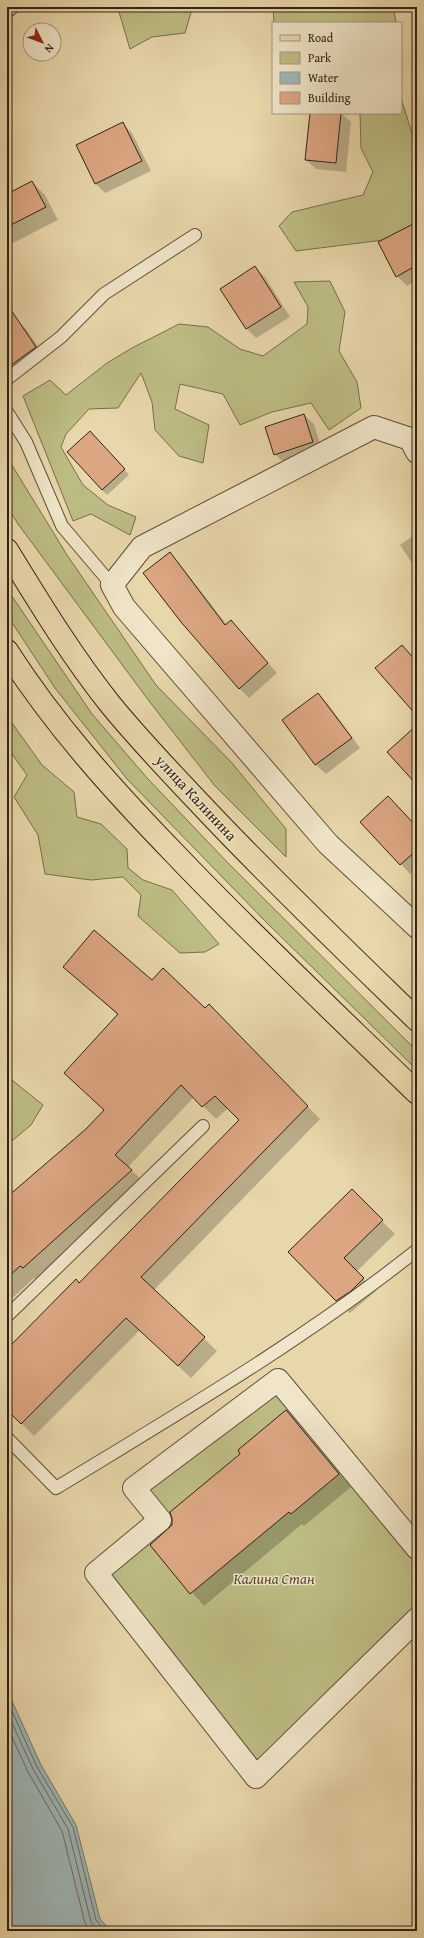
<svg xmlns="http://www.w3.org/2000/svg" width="424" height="1938" font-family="'Gentium Book Plus',serif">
	<rect width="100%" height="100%" fill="#e8d7ab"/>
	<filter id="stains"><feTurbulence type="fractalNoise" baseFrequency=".005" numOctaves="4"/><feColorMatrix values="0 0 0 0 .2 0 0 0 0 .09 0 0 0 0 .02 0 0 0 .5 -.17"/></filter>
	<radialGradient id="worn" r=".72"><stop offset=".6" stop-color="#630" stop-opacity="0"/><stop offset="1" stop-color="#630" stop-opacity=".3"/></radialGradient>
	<!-- green -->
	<g fill="#bdbc84" stroke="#786f4c">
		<path d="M 121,7 L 192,7 L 192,9 L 185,33 L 152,37 L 130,49 L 119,12 Z"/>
		<path d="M 273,7 L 388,7 L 394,11 L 396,23 L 274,23 Z"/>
		<path d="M 401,98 L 414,140 L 412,169 L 417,182 L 417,220 L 399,238 L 296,251 L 279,226 L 292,212 L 363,195 L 373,172 L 361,148 L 360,113 L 401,113 Z"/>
		<path d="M 330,281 L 345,312 L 339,351 L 357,382 L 361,408 L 329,430 L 311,403 L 272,412 L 240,425 L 223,394 L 180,384 L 175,409 L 209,425 L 203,463 L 179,456 L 155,430 L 152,402 L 141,373 L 118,408 L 89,409 L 66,434 L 61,447 L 83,485 L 108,505 L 136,517 L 130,535 L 91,514 L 73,521 L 23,396 L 50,380 L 66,395 L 107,363 L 132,348 L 179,324 L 208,327 L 240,349 L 263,356 L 307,324 L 308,307 L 294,282 Z"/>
		<path d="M 7,457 L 67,555 L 156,685 L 232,763 L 286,829 L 286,857 L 215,786 L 149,701 L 18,524 L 7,506 Z"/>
		<path d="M 7,589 L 92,714 L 148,779 L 228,863 L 417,1051 L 417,1070 L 266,922 L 127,779 L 55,688 L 7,615 Z"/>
		<path d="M 7,716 L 42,765 L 74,792 L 77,817 L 101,824 L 127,849 L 128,868 L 143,880 L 172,890 L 219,944 L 205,952 L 180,953 L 138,916 L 141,895 L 123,877 L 91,880 L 45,874 L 38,835 L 14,797 L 27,775 L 7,747 Z"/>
		<path d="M 7,1076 L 43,1105 L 31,1125 L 7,1145 Z"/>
		<path d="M 277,1382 L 417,1549 L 417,1617 L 256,1777 L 96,1573 L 160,1520 L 134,1488 Z"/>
	</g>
	<!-- water -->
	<path fill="#9eb6b6" stroke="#737b75" d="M 7,1690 L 41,1765 L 76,1825 L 100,1919 L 111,1931 L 7,1931 Z"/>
	<!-- shadow -->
	<g fill="#0003">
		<path d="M 311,113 L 341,113 L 351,122 L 346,172 L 316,169 L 306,160 Z"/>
		<path d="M 122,123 L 132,133 L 151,171 L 105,193 L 96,184 Z"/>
		<path d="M 32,182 L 45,195 L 58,220 L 7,246 L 7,195 Z"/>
		<path d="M 417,223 L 417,280 L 407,286 L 397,276 Z"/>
		<path d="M 255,267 L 265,277 L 290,317 L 256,338 L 247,329 L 221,289 Z"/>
		<path d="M 16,319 L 26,329 L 45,357 L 7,379 L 7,325 Z"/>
		<path d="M 304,415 L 314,424 L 322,451 L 285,464 L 275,454 Z"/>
		<path d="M 95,437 L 129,475 L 107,495 L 102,490 Z"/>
		<path d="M 417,533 L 417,571 L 400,545 Z"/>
		<path d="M 169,554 L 179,563 L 227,625 L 231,621 L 277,673 L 249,698 L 239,688 Z"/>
		<path d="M 318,694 L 328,704 L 360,748 L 326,774 L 316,765 L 283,720 Z"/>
		<path d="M 362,822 L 417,828 L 417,868 L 410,874 Z"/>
		<path d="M 7,927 L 11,932 L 7,936 Z"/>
		<path d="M 64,967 L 152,982 L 205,1009 L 209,1006 L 320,1119 L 154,1290 L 217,1351 L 191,1378 L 140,1330 L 34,1436 L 7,1409 L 7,1350 L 79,1284 L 240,1120 L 228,1108 L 216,1119 L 194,1097 L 128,1167 L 145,1183 L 36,1281 L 34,1278 L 7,1303 L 7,1199 L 87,1130 L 105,1111 L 65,1073 L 118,1015 Z"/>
		<path d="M 352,1191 L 395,1234 L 356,1272 L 376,1291 L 350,1313 L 290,1252 Z"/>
		<path d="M 417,1389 L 417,1402 L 411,1393 Z"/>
		<path d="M 286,1412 L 351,1487 L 304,1526 L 302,1524 L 204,1606 L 151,1545 Z"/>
	</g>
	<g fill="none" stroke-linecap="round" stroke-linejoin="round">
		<!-- shore -->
		<g stroke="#686c65" stroke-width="1">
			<path d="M 7,1700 L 37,1767 L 73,1827 L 96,1920 L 105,1931"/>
			<path d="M 7,1712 L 33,1769 L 68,1829 L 91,1922 L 98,1931"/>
			<path d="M 7,1726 L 28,1772 L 62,1831 L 85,1923 L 90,1931"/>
		</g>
	</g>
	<!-- building -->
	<g fill="#dca683" stroke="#322214">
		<path d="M 310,113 L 341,113 L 336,163 L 305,160 Z"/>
		<path d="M 123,122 L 142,161 L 95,184 L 76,145 Z"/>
		<path d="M 32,181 L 46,207 L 7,227 L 7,194 Z"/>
		<path d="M 417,222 L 417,265 L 396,277 L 378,242 Z"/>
		<path d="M 255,266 L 281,307 L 246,329 L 220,289 Z"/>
		<path d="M 7,304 L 36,347 L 7,368 Z"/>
		<path d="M 304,414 L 313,442 L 274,455 L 265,427 Z"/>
		<path d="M 90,431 L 125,469 L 102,490 L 67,452 Z"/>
		<path d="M 170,552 L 225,625 L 231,620 L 268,663 L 239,689 L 181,622 L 143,573 Z"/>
		<path d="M 402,645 L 417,662 L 417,716 L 375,668 Z"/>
		<path d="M 318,693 L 352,738 L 315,765 L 282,720 Z"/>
		<path d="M 417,725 L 417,785 L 387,752 Z"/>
		<path d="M 388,796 L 417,827 L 417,850 L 400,865 L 360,822 Z"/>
		<path d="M 94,930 L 152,980 L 163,968 L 205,1008 L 209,1004 L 308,1106 L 141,1277 L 205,1337 L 178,1366 L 126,1318 L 21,1424 L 7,1410 L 7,1349 L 76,1279 L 79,1283 L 239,1120 L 215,1096 L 202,1107 L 181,1085 L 115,1155 L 132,1170 L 23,1268 L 20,1266 L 7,1278 L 7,1197 L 86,1129 L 104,1110 L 64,1073 L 118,1014 L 63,967 Z"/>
		<path d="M 352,1189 L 383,1220 L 344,1258 L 364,1278 L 351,1291 L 336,1301 L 288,1252 Z"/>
		<path d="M 286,1410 L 339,1474 L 291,1514 L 289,1512 L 190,1594 L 150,1545 L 172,1525 L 172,1518 L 170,1512 L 240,1454 L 238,1450 Z"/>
	</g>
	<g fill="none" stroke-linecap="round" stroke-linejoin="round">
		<defs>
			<g id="lane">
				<path d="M 7,12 L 13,7"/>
				<path d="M 7,379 L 61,337 L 104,294 L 195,235"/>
				<path d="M 7,412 L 26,442 L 62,526 L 112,585"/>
				<path d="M 7,1316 L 203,1126"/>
				<path d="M 7,1438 L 56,1488 C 179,1413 304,1340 417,1250"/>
			</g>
			<g id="street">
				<path d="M 417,452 L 410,439 L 374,427 L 142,547 L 112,585 L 124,607 L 328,844 L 417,927"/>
				<path d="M 417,1548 L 278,1380 L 134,1488 L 160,1520 L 96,1573 L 256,1777 L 417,1619"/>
			</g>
			<g id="primary">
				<path d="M 7,550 C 39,602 71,655 110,704 C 140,741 174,776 207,811 C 275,883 346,951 417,1020"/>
				<path d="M 7,651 C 55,726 114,791 175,854 C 253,936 336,1014 417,1093"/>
			</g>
		</defs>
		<!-- lane casing -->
		<use href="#lane" stroke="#604f3a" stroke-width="14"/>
		<!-- street casing -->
		<use href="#street" stroke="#604f3a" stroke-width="24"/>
		<!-- primary casing -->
		<use href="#primary" stroke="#322214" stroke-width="24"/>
		<!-- lane -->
		<use href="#lane" stroke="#f0e5c8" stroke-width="12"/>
		<!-- street -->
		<use href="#street" stroke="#f0e5c8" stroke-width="22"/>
		<!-- primary -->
		<use href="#primary" stroke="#e8d7ab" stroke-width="22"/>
	</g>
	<g text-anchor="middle" stroke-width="3" stroke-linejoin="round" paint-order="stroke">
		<!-- street labels -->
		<g font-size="15" fill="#322214" stroke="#f0e5c8">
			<text transform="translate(196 798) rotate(47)" y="5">улица Калинина</text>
		</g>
		<!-- park labels -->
		<g font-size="15" font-style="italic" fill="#554830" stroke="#f0e5c8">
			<text x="274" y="1584">Калина Стан</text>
		</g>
	</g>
	<!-- margin -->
	<rect width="424" height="1938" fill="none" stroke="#e8d7ab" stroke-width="24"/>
	<rect x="8" y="8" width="408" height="1922" fill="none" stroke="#322214" stroke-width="2"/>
	<rect x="12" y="12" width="400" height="1914" fill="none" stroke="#322214"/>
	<!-- legend -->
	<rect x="272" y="22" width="130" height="92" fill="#f0e5c8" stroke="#a49780"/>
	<rect x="280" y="35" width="20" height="6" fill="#e8d7ab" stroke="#a49780"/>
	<text x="308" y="42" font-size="12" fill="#322214">Road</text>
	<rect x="280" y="52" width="20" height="12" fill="#bdbc84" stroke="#a49780"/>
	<text x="308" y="62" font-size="12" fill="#322214">Park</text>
	<rect x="280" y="72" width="20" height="12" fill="#9eb6b6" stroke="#a49780"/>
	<text x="308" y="82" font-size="12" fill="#322214">Water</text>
	<rect x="280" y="92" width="20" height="12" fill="#dca683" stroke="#a49780"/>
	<text x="308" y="102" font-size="12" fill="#322214">Building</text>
	<!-- north arrow -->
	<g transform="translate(42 42) rotate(132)"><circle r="19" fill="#f0e5c8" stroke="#a49780"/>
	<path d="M0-3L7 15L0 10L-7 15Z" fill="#8f2418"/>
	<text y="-6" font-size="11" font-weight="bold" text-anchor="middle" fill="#322214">N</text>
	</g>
	<rect width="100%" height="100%" filter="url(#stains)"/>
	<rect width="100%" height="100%" fill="url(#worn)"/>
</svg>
